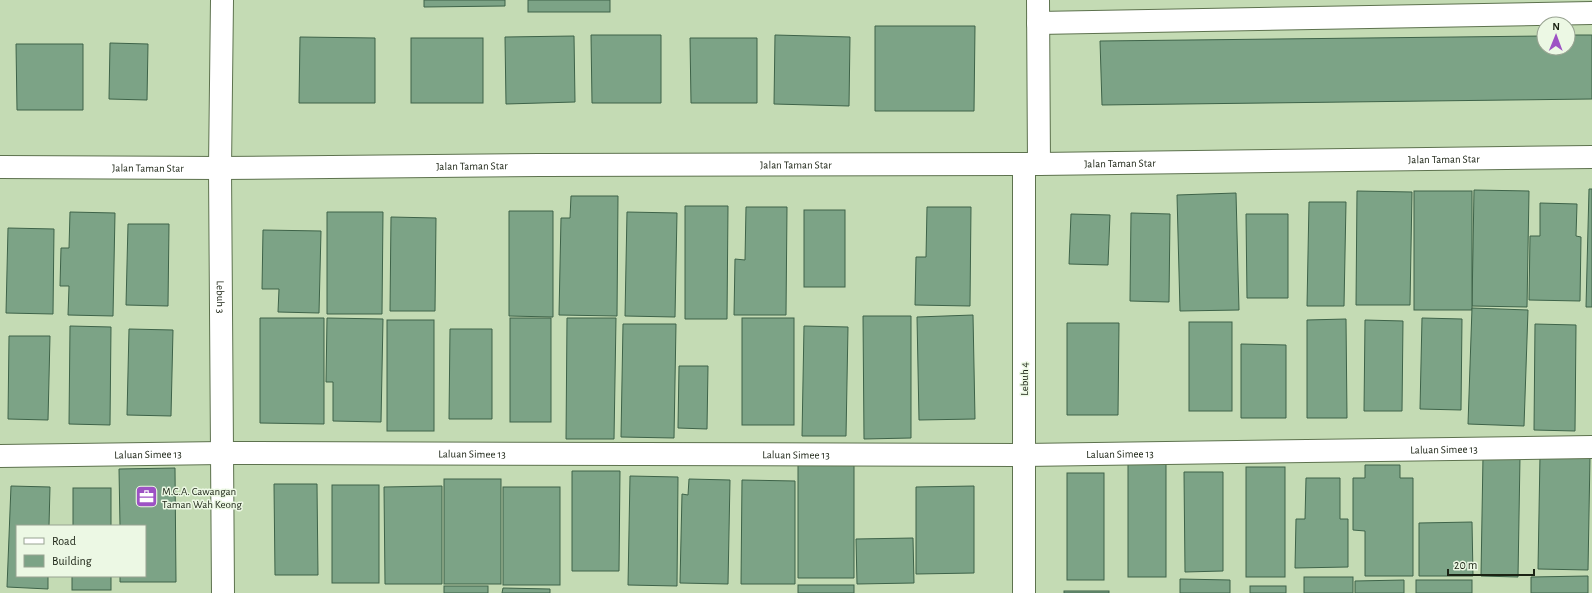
<svg xmlns="http://www.w3.org/2000/svg" width="1592" height="593" font-family="'Alegreya Sans',sans-serif">
	<rect width="100%" height="100%" fill="#c4dbb4"/>
	<!-- building -->
	<g fill="#7ca386" stroke="#3e6349">
		<path d="M 424,0 L 505,0 L 505,6 L 424,7 Z"/>
		<rect x="528" y="0" width="82" height="12"/>
		<path d="M 875,26 L 975,26 L 974,111 L 875,111 Z"/>
		<path d="M 591,35 L 661,35 L 661,103 L 592,103 Z"/>
		<path d="M 775,35 L 850,37 L 849,106 L 774,104 Z"/>
		<path d="M 1568,35 L 1592,35 L 1592,99 L 1102,105 L 1100,41 L 1544,36 L 1544,48 L 1568,48 Z"/>
		<path d="M 574,36 L 575,102 L 506,104 L 505,37 Z"/>
		<path d="M 300,37 L 375,38 L 375,103 L 299,103 Z"/>
		<rect x="411" y="38" width="72" height="65"/>
		<path d="M 690,38 L 757,38 L 757,103 L 691,103 Z"/>
		<path d="M 110,43 L 148,44 L 147,100 L 109,99 Z"/>
		<path d="M 16,44 L 83,44 L 83,110 L 17,110 Z"/>
		<path d="M 1589,189 L 1592,189 L 1592,307 L 1586,307 Z"/>
		<path d="M 1474,190 L 1529,191 L 1527,307 L 1472,306 Z"/>
		<path d="M 1357,191 L 1412,192 L 1410,305 L 1356,305 Z"/>
		<rect x="1414" y="191" width="58" height="119"/>
		<path d="M 1236,193 L 1239,310 L 1180,311 L 1177,195 Z"/>
		<path d="M 571,196 L 618,196 L 617,316 L 559,315 L 561,218 L 570,218 Z"/>
		<path d="M 1309,202 L 1346,202 L 1344,306 L 1307,306 Z"/>
		<path d="M 1540,203 L 1577,204 L 1576,236 L 1581,237 L 1580,301 L 1529,300 L 1530,236 L 1540,236 Z"/>
		<path d="M 685,206 L 728,206 L 727,319 L 685,319 Z"/>
		<path d="M 746,207 L 787,207 L 786,315 L 734,315 L 735,259 L 745,260 Z"/>
		<path d="M 927,207 L 971,207 L 970,306 L 915,305 L 916,257 L 926,257 Z"/>
		<rect x="804" y="210" width="41" height="77"/>
		<path d="M 509,211 L 553,211 L 553,317 L 509,316 Z"/>
		<path d="M 70,212 L 115,213 L 113,316 L 68,315 L 69,286 L 60,286 L 61,248 L 69,248 Z"/>
		<path d="M 327,212 L 383,212 L 382,314 L 327,314 Z"/>
		<path d="M 627,212 L 677,213 L 675,317 L 625,316 Z"/>
		<path d="M 1131,213 L 1170,214 L 1169,302 L 1130,301 Z"/>
		<path d="M 1071,214 L 1110,215 L 1108,265 L 1069,264 Z"/>
		<path d="M 1246,214 L 1288,214 L 1288,298 L 1247,298 Z"/>
		<path d="M 391,217 L 436,218 L 435,311 L 390,311 Z"/>
		<path d="M 128,224 L 169,224 L 168,306 L 126,305 Z"/>
		<path d="M 8,228 L 54,229 L 53,314 L 6,313 Z"/>
		<path d="M 263,230 L 321,231 L 319,313 L 278,312 L 279,289 L 262,289 Z"/>
		<path d="M 1472,308 L 1528,310 L 1524,426 L 1468,424 Z"/>
		<path d="M 973,315 L 975,419 L 919,420 L 917,317 Z"/>
		<path d="M 863,316 L 911,316 L 911,438 L 864,439 Z"/>
		<path d="M 260,318 L 324,318 L 324,424 L 260,423 Z"/>
		<path d="M 327,318 L 383,319 L 381,422 L 333,421 L 333,382 L 326,382 Z"/>
		<rect x="510" y="318" width="41" height="104"/>
		<path d="M 567,318 L 616,318 L 614,439 L 566,439 Z"/>
		<rect x="742" y="318" width="52" height="107"/>
		<path d="M 1422,318 L 1462,319 L 1461,410 L 1420,409 Z"/>
		<path d="M 1346,319 L 1347,418 L 1307,418 L 1307,320 Z"/>
		<rect x="387" y="320" width="47" height="111"/>
		<path d="M 1365,320 L 1403,321 L 1402,411 L 1364,411 Z"/>
		<rect x="1189" y="322" width="43" height="89"/>
		<path d="M 1067,323 L 1119,323 L 1118,415 L 1067,415 Z"/>
		<path d="M 623,324 L 676,324 L 674,438 L 621,437 Z"/>
		<path d="M 1535,324 L 1576,325 L 1575,431 L 1534,430 Z"/>
		<path d="M 70,326 L 111,327 L 110,425 L 69,424 Z"/>
		<path d="M 804,326 L 848,327 L 846,436 L 802,436 Z"/>
		<path d="M 129,329 L 173,330 L 171,416 L 127,415 Z"/>
		<path d="M 450,329 L 492,329 L 492,419 L 449,419 Z"/>
		<path d="M 9,336 L 50,336 L 48,420 L 8,419 Z"/>
		<path d="M 1241,344 L 1286,345 L 1286,418 L 1241,418 Z"/>
		<path d="M 679,366 L 708,366 L 707,429 L 678,428 Z"/>
		<path d="M 1483,456 L 1520,457 L 1518,577 L 1481,576 Z"/>
		<path d="M 1540,456 L 1590,457 L 1588,570 L 1538,569 Z"/>
		<rect x="1128" y="457" width="38" height="120"/>
		<path d="M 798,461 L 854,462 L 854,578 L 798,578 Z"/>
		<path d="M 1365,465 L 1400,465 L 1400,478 L 1413,478 L 1413,576 L 1365,576 L 1365,531 L 1353,530 L 1353,478 L 1365,478 Z"/>
		<rect x="1246" y="467" width="39" height="110"/>
		<path d="M 175,468 L 176,582 L 120,582 L 120,576 L 145,576 L 145,526 L 120,526 L 119,469 Z"/>
		<path d="M 572,471 L 620,471 L 619,571 L 572,571 Z"/>
		<path d="M 1184,472 L 1223,472 L 1223,571 L 1185,572 Z"/>
		<rect x="1067" y="473" width="37" height="107"/>
		<path d="M 630,476 L 678,477 L 677,586 L 628,585 Z"/>
		<path d="M 1306,478 L 1340,478 L 1340,519 L 1348,519 L 1348,567 L 1295,568 L 1296,519 L 1305,519 Z"/>
		<rect x="444" y="479" width="57" height="105"/>
		<path d="M 689,479 L 730,480 L 728,584 L 680,583 L 682,494 L 688,495 Z"/>
		<path d="M 742,480 L 795,481 L 795,584 L 741,584 Z"/>
		<path d="M 274,484 L 317,484 L 318,575 L 275,575 Z"/>
		<rect x="332" y="485" width="47" height="98"/>
		<path d="M 11,486 L 50,487 L 49,526 L 17,526 L 17,576 L 48,576 L 48,589 L 7,587 Z"/>
		<path d="M 442,486 L 442,584 L 385,584 L 384,487 Z"/>
		<path d="M 974,486 L 974,573 L 916,574 L 916,487 Z"/>
		<rect x="503" y="487" width="57" height="98"/>
		<rect x="73" y="488" width="38" height="38"/>
		<path d="M 1472,522 L 1473,576 L 1419,576 L 1419,523 Z"/>
		<path d="M 913,538 L 914,583 L 857,584 L 856,539 Z"/>
		<rect x="72" y="576" width="39" height="14"/>
		<path d="M 1588,576 L 1588,593 L 1531,593 L 1531,577 Z"/>
		<rect x="1304" y="577" width="49" height="16"/>
		<path d="M 1180,579 L 1230,580 L 1230,593 L 1180,593 Z"/>
		<path d="M 1404,580 L 1404,593 L 1355,593 L 1355,581 Z"/>
		<rect x="1416" y="580" width="56" height="13"/>
		<rect x="798" y="585" width="56" height="8"/>
		<rect x="444" y="586" width="44" height="7"/>
		<rect x="1250" y="586" width="36" height="7"/>
		<path d="M 503,588 L 550,589 L 550,593 L 502,593 Z"/>
		<rect x="1064" y="591" width="45" height="2"/>
	</g>
	<g fill="none" stroke-linecap="round" stroke-linejoin="round">
		<defs>
			<g id="minor">
				<path id="s1" d="M 222,0 L 220,168 L 223,593"/>
				<path d="M 1038,0 L 1039,164"/>
				<path d="M 1038,23 L 1592,13"/>
				<path id="s2" d="M 0,167 L 220,168 L 540,165 L 1039,164 L 1592,157"/>
				<path id="s3" d="M 0,456 L 222,453 L 1024,455 L 1592,447"/>
				<path d="M 1024,593 L 1024,164"/>
			</g>
		</defs>
		<!-- minor casing -->
		<use href="#minor" stroke="#5d724e" stroke-width="24"/>
		<!-- minor -->
		<use href="#minor" stroke="#fff" stroke-width="22"/>
	</g>
	<!-- icons -->
	<defs>
		<symbol id="office-square" viewBox="-11 -11 22 22"><rect x="-9" y="-9" width="18" height="18" rx="4" fill="#9d52c4" stroke="#ecf8e4"/><path d="M-6-3h4V-5.5h4V-3h4V5H-6ZM-1-4.5V-3h2v-1.5ZM-6 0V1H6V0Z" fill="#fff"/></symbol>
	</defs>
	<g fill-rule="evenodd">
		<use href="#office-square" x="134" y="484" width="25" height="25"/>
	</g>
	<g text-anchor="middle" stroke-width="3" stroke-linejoin="round" paint-order="stroke">
		<!-- street labels -->
		<g font-size="11" fill="#1b2314" stroke="#ecf8e4">
			<text dy="4" stroke="none"><textPath href="#s2" startOffset="1444">Jalan Taman Star</textPath></text>
			<text dy="4" stroke="none"><textPath href="#s2" startOffset="1120">Jalan Taman Star</textPath></text>
			<text dy="4" stroke="none"><textPath href="#s2" startOffset="796">Jalan Taman Star</textPath></text>
			<text dy="4" stroke="none"><textPath href="#s2" startOffset="472">Jalan Taman Star</textPath></text>
			<text dy="4" stroke="none"><textPath href="#s2" startOffset="148">Jalan Taman Star</textPath></text>
			<text dy="4" stroke="none"><textPath href="#s1" startOffset="297">Lebuh 3</textPath></text>
			<text transform="translate(1024 379) rotate(-90)" y="4">Lebuh 4</text>
			<text dy="4" stroke="none"><textPath href="#s3" startOffset="1444">Laluan Simee 13</textPath></text>
			<text dy="4" stroke="none"><textPath href="#s3" startOffset="472">Laluan Simee 13</textPath></text>
			<text dy="4" stroke="none"><textPath href="#s3" startOffset="1120">Laluan Simee 13</textPath></text>
			<text dy="4" stroke="none"><textPath href="#s3" startOffset="148">Laluan Simee 13</textPath></text>
			<text dy="4" stroke="none"><textPath href="#s3" startOffset="796">Laluan Simee 13</textPath></text>
		</g>
		<!-- poi labels -->
		<g font-size="11" fill="#1b2314" stroke="#ecf8e4" text-anchor="start">
			<text x="162" y="495">M.C.A. Cawangan<tspan x="162" dy="13">Taman Wah Keong</tspan></text>
		</g>
	</g>
	<!-- legend -->
	<rect x="16" y="525" width="130" height="52" fill="#ecf8e4" stroke="#98a391"/>
	<rect x="24" y="538" width="20" height="6" fill="#ffffff" stroke="#98a391"/>
	<text x="52" y="545" font-size="12" fill="#1b2314">Road</text>
	<rect x="24" y="555" width="20" height="12" fill="#7ca386" stroke="#98a391"/>
	<text x="52" y="565" font-size="12" fill="#1b2314">Building</text>
	<!-- north arrow -->
	<g transform="translate(1556 36) rotate(1)"><circle r="19" fill="#ecf8e4" stroke="#98a391"/>
	<path d="M0-3L7 15L0 10L-7 15Z" fill="#9d52c4"/>
	<text y="-6" font-size="11" font-weight="bold" text-anchor="middle" fill="#1b2314">N</text>
	</g>
	<!-- scale -->
	<path d="M1448 569v6h86v-6" fill="none" stroke="#1b2314" stroke-width="2"/>
	<text x="1454" y="569" font-size="12" fill="#1b2314" stroke="#ecf8e4" stroke-width="3" paint-order="stroke">20 m</text>
</svg>
